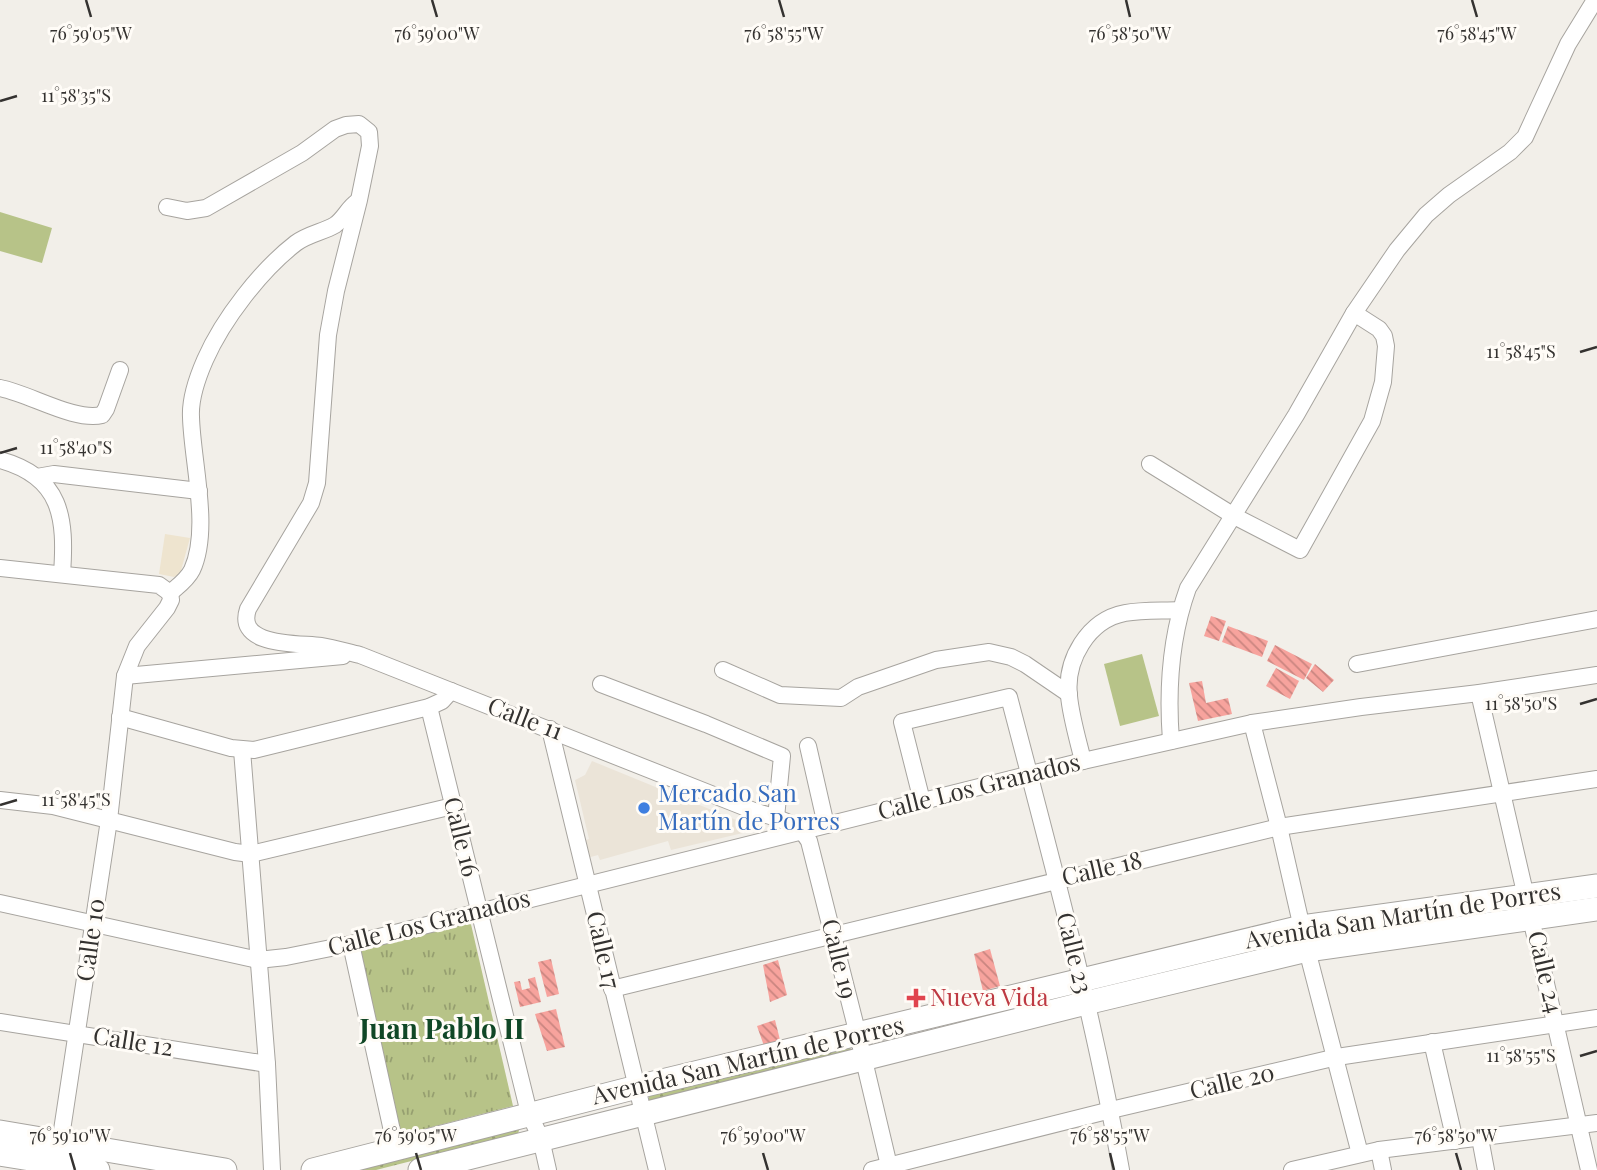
<svg xmlns="http://www.w3.org/2000/svg" width="1597" height="1170" font-family="'Playfair Display',serif">
	<defs>
		<pattern id="grass-dots" width="8" height="8" patternUnits="userSpaceOnUse" patternTransform="scale(1.75)"><rect width="8" height="8" fill="#b7c388"/><path d="M2 2h.1M6 6h.1" fill="none" stroke="#969f70" stroke-width="1.8" stroke-linecap="round"/></pattern>
		<pattern id="park-tufts" width="24" height="20" patternUnits="userSpaceOnUse" patternTransform="scale(1.75)"><rect width="24" height="20" fill="#b7c388"/><path d="M3 7l-1-3M5 7V3M7 7l1-3M15 17l-1-3M17 17v-4M19 17l1-3" fill="none" stroke="#969f70"/></pattern>
		<pattern id="building-back-hatch" width="6" height="6" patternUnits="userSpaceOnUse" patternTransform="scale(1.75)"><rect width="6" height="6" fill="#f7a39d"/><path d="M-1 5l2 2M0 0l6 6M5-1l2 2" fill="none" stroke="#c98580"/></pattern>
	</defs>
	<rect width="100%" height="100%" fill="#f2efe9"/>
	<!-- built -->
	<path fill="#ebe4d8" d="M 592,761 L 746,824 L 747,832 L 671,850 L 668,841 L 600,860 L 598,855 L 587,858 L 583,841 L 589,839 L 575,780 L 585,775 Z"/>
	<!-- education -->
	<path fill="#eee4cf" d="M 165,534 L 190,538 L 180,574 L 174,577 L 159,574 Z"/>
	<!-- grass -->
	<g fill="url(#grass-dots)">
		<path d="M 850,1047 L 852,1053 L 647,1101 L 650,1095 Z"/>
		<path d="M 516,1127 L 519,1130 L 518,1134 L 376,1170 L 346,1170 Z"/>
	</g>
	<!-- park -->
	<path fill="url(#park-tufts)" d="M 470,920 L 513,1106 L 401,1135 L 357,948 Z"/>
	<!-- garden -->
	<g fill="#b7c388">
		<path d="M 0,212 L 52,228 L 42,263 L 0,251 Z"/>
		<path d="M 1142,654 L 1159,716 L 1120,726 L 1104,664 Z"/>
	</g>
	<!-- building -->
	<g fill="url(#building-back-hatch)">
		<path d="M 1211,616 L 1226,621 L 1219,641 L 1204,636 Z"/>
		<path d="M 1228,626 L 1268,641 L 1262,657 L 1222,642 Z"/>
		<path d="M 1275,645 L 1312,664 L 1304,680 L 1267,661 Z"/>
		<path d="M 1315,664 L 1334,680 L 1323,692 L 1306,678 Z"/>
		<path d="M 1276,668 L 1299,681 L 1290,699 L 1266,686 Z"/>
		<path d="M 1202,681 L 1206,703 L 1228,698 L 1232,714 L 1198,721 L 1189,683 Z"/>
		<path d="M 990,949 L 1000,986 L 983,991 L 974,954 Z"/>
		<path d="M 551,959 L 559,994 L 547,997 L 538,962 Z"/>
		<path d="M 778,960 L 787,995 L 770,1002 L 763,965 Z"/>
		<path d="M 535,977 L 541,1002 L 520,1007 L 514,982 L 520,981 L 522,990 L 530,988 L 528,979 Z"/>
		<path d="M 556,1009 L 565,1047 L 547,1051 L 535,1014 Z"/>
		<path d="M 775,1020 L 780,1040 L 764,1046 L 757,1026 Z"/>
	</g>
	<g fill="none" stroke-linecap="round" stroke-linejoin="round">
		<defs>
			<g id="minor">
				<path d="M 167,207 L 187,211 L 206,208 L 302,153 L 335,129 L 346,125 L 359,124 L 369,132 L 370,146 L 359,200 L 336,291 L 328,335 L 317,483 L 311,503 L 248,609 C 235,647 299,643 321,646 C 334,648 347,652 360,655 L 754,811 C 775,818 797,821 809,841 L 858,1035 L 890,1170"/>
				<path d="M 0,388 C 28,393 75,422 102,415 L 106,409 L 120,370"/>
				<path d="M 0,460 C 62,477 66,518 62,574"/>
				<path d="M 1150,464 L 1234,516 L 1300,550 L 1372,421 L 1383,382 L 1386,346 L 1384,336 L 1379,329 L 1354,313"/>
				<path d="M 37,477 L 54,474 L 199,491"/>
				<path d="M 0,568 L 159,585 L 170,593"/>
				<path d="M 170,593 C 178,586 187,580 192,570 C 211,529 192,461 191,417 C 190,399 198,376 205,360 C 223,319 261,270 296,243 C 308,234 323,232 335,225 C 344,219 348,208 357,202"/>
				<path d="M 1357,664 L 1597,619"/>
				<path d="M 723,670 L 780,695 L 841,698 L 858,687 L 936,660 L 989,652 L 1011,657 L 1025,664 L 1069,694"/>
				<path d="M 125,676 L 343,656"/>
				<path d="M 601,684 L 706,724 L 782,756 L 776,818"/>
				<path d="M 1479,693 L 1589,1170"/>
				<path d="M 429,707 L 529,1113 L 541,1139 L 548,1170"/>
				<path d="M 120,717 L 231,748 L 254,750 L 429,707 L 442,701 L 451,691"/>
				<path d="M 1252,723 L 1279,827 L 1307,950 L 1360,1154"/>
				<path d="M 550,729 L 657,1170"/>
				<path d="M 1171,741 C 1167,689 1170,638 1188,588 L 1296,415 L 1354,313 L 1397,250 L 1426,215 L 1449,195 L 1510,152 L 1525,137 L 1568,44 L 1595,0"/>
				<path d="M 808,746 L 826,825"/>
				<path d="M 242,750 L 267,1064 L 272,1170"/>
				<path d="M 1083,761 C 1078,740 1071,717 1069,696 C 1065,660 1088,620 1125,613 C 1143,610 1162,611 1180,610"/>
				<path d="M 0,800 L 53,806 L 235,852 L 251,854 L 453,806"/>
				<path d="M 922,801 L 902,722 L 1009,697 C 1050,854 1093,1011 1121,1170"/>
				<path d="M 0,903 L 258,960 L 286,957 L 351,944 L 1083,761 L 1252,723 L 1361,707 L 1479,693 L 1597,675"/>
				<path d="M 351,944 L 396,1149"/>
				<path d="M 612,989 L 1279,827 L 1597,779"/>
				<path d="M 0,1022 L 267,1064"/>
				<path d="M 1432,1042 L 1455,1141"/>
				<path d="M 1480,1138 L 1486,1170"/>
				<path d="M 59,1150 L 109,820 L 125,676 L 137,646 L 167,608 L 171,600 L 170,593"/>
				<path d="M 1379,1150 L 1383,1170"/>
				<path d="M 872,1170 L 1111,1110 L 1337,1057 L 1597,1018"/>
				<path d="M 1292,1170 L 1379,1150 L 1597,1123"/>
			</g>
			<g id="secondary">
				<path d="M 0,1132 L 225,1170"/>
				<path d="M 0,1154 L 98,1170"/>
				<path d="M 313,1170 L 637,1087 L 1302,927 L 1597,886"/>
				<path d="M 420,1170 L 1086,1003 L 1307,950 L 1597,909"/>
			</g>
		</defs>
		<!-- minor casing -->
		<use href="#minor" stroke="#a7a49f" stroke-width="18"/>
		<!-- secondary casing -->
		<use href="#secondary" stroke="#a7a49f" stroke-width="25"/>
		<!-- minor -->
		<use href="#minor" stroke="#fff" stroke-width="16"/>
		<!-- secondary -->
		<use href="#secondary" stroke="#fff" stroke-width="23"/>
	</g>
	<!-- ticks -->
	<path fill="none" stroke="#343230" stroke-width="2.5" d="M 86,0 L 91,17M 432,0 L 437,17M 779,0 L 784,17M 1126,0 L 1130,17M 1472,0 L 1477,17M 0,101 L 17,96M 1580,352 L 1597,347M 0,453 L 17,448M 1580,704 L 1597,699M 0,805 L 17,800M 1580,1056 L 1597,1051M 70,1153 L 75,1170M 416,1153 L 421,1170M 763,1153 L 768,1170M 1110,1153 L 1114,1170M 1456,1153 L 1461,1170"/>
	<!-- markers -->
	<circle fill="#3f7fe0" stroke="#fffcf7" stroke-width="2.5" cx="644" cy="808" r="7"/>
	<path fill="#e0444e" stroke="#fffcf7" stroke-width="2.5" d="M912.5 987.5h7v7h7v7h-7v7h-7v-7h-7v-7h7z"/>
	<g text-anchor="middle" stroke-width="6" stroke-linejoin="round" paint-order="stroke">
		<!-- street labels -->
		<g font-size="24" fill="#343230" stroke="#fffcf7">
			<text transform="translate(525 719) rotate(21)" y="8">Calle 11</text>
			<text transform="translate(979 787) rotate(-14)" y="8">Calle Los Granados</text>
			<text transform="translate(461 837) rotate(76)" y="8">Calle 16</text>
			<text transform="translate(1102 869) rotate(-13)" y="8">Calle 18</text>
			<text transform="translate(1403 916) rotate(-9)" y="8">Avenida San Martín de Porres</text>
			<text transform="translate(429 923) rotate(-14)" y="8">Calle Los Granados</text>
			<text transform="translate(91 940) rotate(-82)" y="8">Calle 10</text>
			<text transform="translate(603 950) rotate(77)" y="8">Calle 17</text>
			<text transform="translate(1074 953) rotate(76)" y="8">Calle 23</text>
			<text transform="translate(839 959) rotate(76)" y="8">Calle 19</text>
			<text transform="translate(1545 972) rotate(77)" y="8">Calle 24</text>
			<text transform="translate(133 1042) rotate(9)" y="8">Calle 12</text>
			<text transform="translate(748 1061) rotate(-13)" y="8">Avenida San Martín de Porres</text>
			<text transform="translate(1232 1082) rotate(-13)" y="8">Calle 20</text>
		</g>
		<!-- shop labels -->
		<g font-size="24" fill="#366cbe" stroke="#fffcf7" text-anchor="start">
			<text x="658" y="802">Mercado San<tspan x="658" dy="28">Martín de Porres</tspan></text>
		</g>
		<!-- health labels -->
		<g font-size="24" fill="#be3a42" stroke="#fffcf7" text-anchor="start">
			<text x="930" y="1006">Nueva Vida</text>
		</g>
		<!-- quarter labels -->
		<g font-size="28" font-weight="bold" fill="#104726" stroke="#fffcf7">
			<text x="442" y="1039">Juan Pablo II</text>
		</g>
	</g>
	<g font-size="18" text-anchor="middle" fill="#343230" stroke="#fffcf7" stroke-width="6" stroke-linejoin="round" paint-order="stroke">
		<text x="91" y="40">76°59'05"W</text>
		<text x="437" y="40">76°59'00"W</text>
		<text x="784" y="40">76°58'55"W</text>
		<text x="1130" y="40">76°58'50"W</text>
		<text x="1477" y="40">76°58'45"W</text>
		<text x="76" y="102">11°58'35"S</text>
		<text x="1521" y="358">11°58'45"S</text>
		<text x="76" y="454">11°58'40"S</text>
		<text x="1521" y="710">11°58'50"S</text>
		<text x="76" y="806">11°58'45"S</text>
		<text x="1521" y="1062">11°58'55"S</text>
		<text x="70" y="1142">76°59'10"W</text>
		<text x="416" y="1142">76°59'05"W</text>
		<text x="763" y="1142">76°59'00"W</text>
		<text x="1110" y="1142">76°58'55"W</text>
		<text x="1456" y="1142">76°58'50"W</text>
	</g>
</svg>
